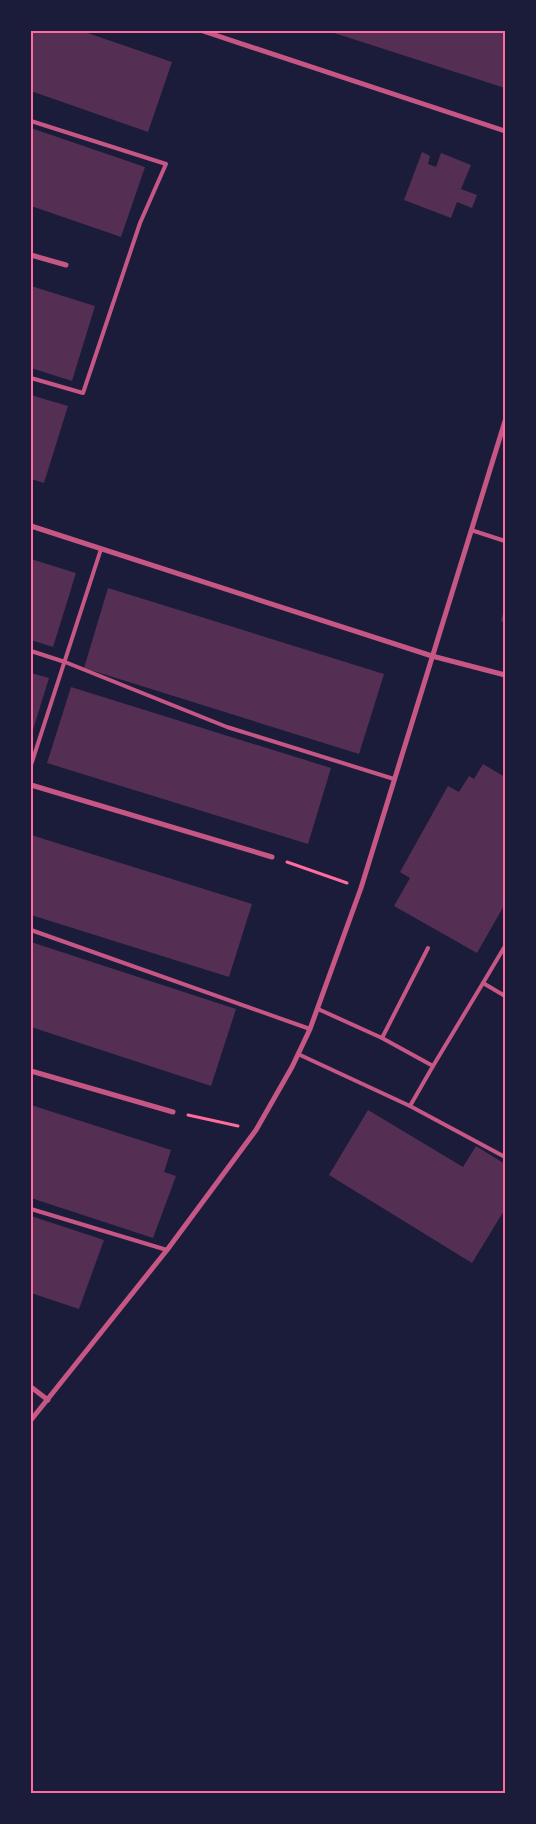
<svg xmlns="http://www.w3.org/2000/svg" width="536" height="1824" font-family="Montserrat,sans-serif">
	<rect width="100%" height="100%" fill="#1b1b3a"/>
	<!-- building -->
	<g fill="#542f53">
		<path d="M 31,31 L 82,31 L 172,62 L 148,132 L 31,91 Z"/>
		<path d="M 505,31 L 505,88 L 331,32 L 331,31 Z"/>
		<path d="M 31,128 L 145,167 L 121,237 L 31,206 Z"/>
		<path d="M 422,152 L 430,156 L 428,164 L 436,167 L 441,153 L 471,165 L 461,189 L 477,195 L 472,208 L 457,202 L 451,218 L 404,200 Z"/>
		<path d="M 31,286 L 95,306 L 72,381 L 31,368 Z"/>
		<path d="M 31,395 L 68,406 L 44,483 L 31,479 Z"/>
		<path d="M 31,559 L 76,573 L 53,647 L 31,640 Z"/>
		<path d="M 108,588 L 384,674 L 359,754 L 84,668 Z"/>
		<path d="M 504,610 L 505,610 L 505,623 L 501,621 Z"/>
		<path d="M 31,673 L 49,678 L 32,733 L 31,733 Z"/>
		<path d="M 71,687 L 331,768 L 308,844 L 47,763 Z"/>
		<path d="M 483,764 L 505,777 L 505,904 L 477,953 L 394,906 L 410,878 L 400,872 L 448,786 L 459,792 L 469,776 L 474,779 Z"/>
		<path d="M 31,835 L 252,904 L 229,977 L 31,915 Z"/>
		<path d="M 31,942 L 236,1009 L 211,1086 L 31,1027 Z"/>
		<path d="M 31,1105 L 171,1150 L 164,1172 L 176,1176 L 153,1238 L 31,1198 Z"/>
		<path d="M 368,1110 L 463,1167 L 476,1146 L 505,1164 L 505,1209 L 472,1263 L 329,1175 Z"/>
		<path d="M 31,1216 L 104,1240 L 79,1309 L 31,1293 Z"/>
	</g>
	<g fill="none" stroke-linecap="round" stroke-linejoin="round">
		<!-- path -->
		<g stroke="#ff6b9d" stroke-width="3">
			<path d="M 287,862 L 347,883"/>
			<path d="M 188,1115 L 238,1126"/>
		</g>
		<!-- service -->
		<g stroke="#c65784" stroke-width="4">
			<path d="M 31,121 L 166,164 L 140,223 L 83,393 L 31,378"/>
			<path d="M 471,530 L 505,541"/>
			<path d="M 31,651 L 65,662 L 227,727 L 394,779"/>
			<path d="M 31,765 L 101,549"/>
			<path d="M 31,930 L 310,1029"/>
			<path d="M 483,983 L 505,946"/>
			<path d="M 318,1009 L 382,1038 L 433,1066 L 410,1106 L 505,1157"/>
			<path d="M 382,1038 L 428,948"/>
			<path d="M 298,1054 L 410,1106"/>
			<path d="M 433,1066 L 483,983 L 505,996"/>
			<path d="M 31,1209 L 167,1250"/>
		</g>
		<!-- minor -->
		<g stroke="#c65784" stroke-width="5">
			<path d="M 203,31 L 505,131"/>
			<path d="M 31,255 L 66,265"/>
			<path d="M 31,526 L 432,656 L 505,675"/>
			<path d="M 31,785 L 272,857"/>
			<path d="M 31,1071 L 173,1112"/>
			<path d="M 31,1387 L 48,1400"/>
			<path d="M 31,1420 L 167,1250 L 256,1130 L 292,1067 L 310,1029 L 361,888 L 505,421"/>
		</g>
	</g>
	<!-- border -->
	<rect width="536" height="1824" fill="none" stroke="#1b1b3a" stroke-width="65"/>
	<rect x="32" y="32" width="472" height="1760" fill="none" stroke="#ff6b9d" stroke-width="2"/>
</svg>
